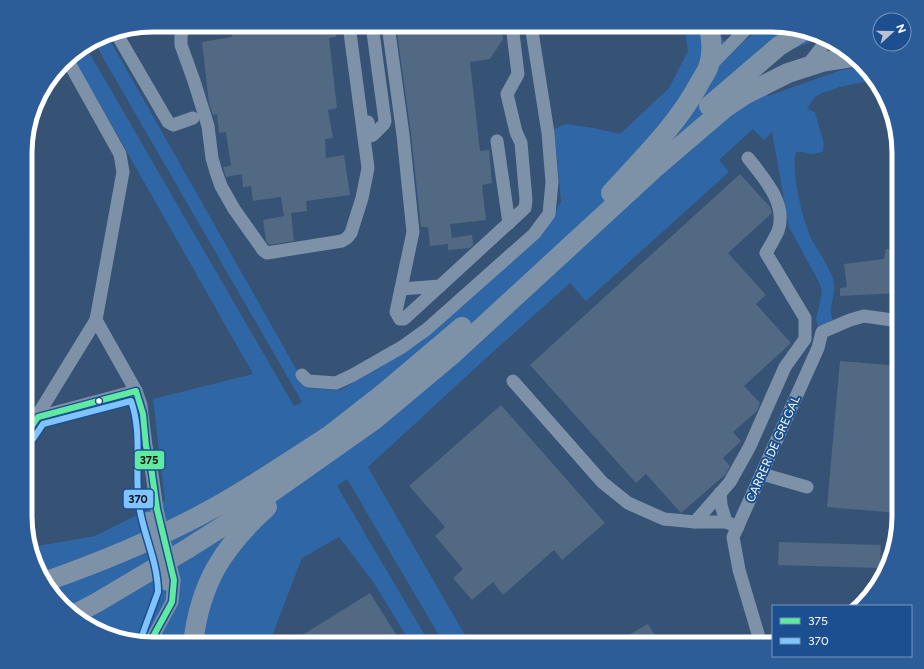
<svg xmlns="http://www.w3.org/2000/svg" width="924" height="669" font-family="Figtree,sans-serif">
	<rect width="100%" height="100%" fill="#365274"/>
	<!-- green -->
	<path fill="#2f66a5" d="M 684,25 L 716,25 L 721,36 L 730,50 L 739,45 L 765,25 L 779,25 L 800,30 L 811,37 L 811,40 L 809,43 L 754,62 L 768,96 L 841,70 L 862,67 L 873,80 L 840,87 L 822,93 L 815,97 L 807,109 L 815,112 L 824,144 L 823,151 C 807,158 808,150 796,152 L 795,156 C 792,175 803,222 812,240 C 818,251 833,272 834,284 C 836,297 827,306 833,320 L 818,327 L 816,319 L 822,293 L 820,284 L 789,227 L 772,132 L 764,140 L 753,129 L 719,160 L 729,172 L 586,301 L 570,283 L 483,361 L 368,467 L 470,644 L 444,644 L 347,479 L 337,486 L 430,644 L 411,644 L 374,583 L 339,537 L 302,558 L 269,644 L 145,644 L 104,634 L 75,617 L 42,580 L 31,547 L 95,536 L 165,501 L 153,399 L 253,374 L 72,55 L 86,47 L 294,406 L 302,402 L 94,42 L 107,35 L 307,388 L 340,390 L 406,352 L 475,294 L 549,224 L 561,201 L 554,129 L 566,124 L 594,128 L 620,134 L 669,88 L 688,51 Z"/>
	<!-- building -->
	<g fill="#526984">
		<path d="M 230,25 L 335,25 L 336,37 L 329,38 L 337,108 L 328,110 L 333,138 L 325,139 L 326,158 L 344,155 L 350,195 L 306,201 L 307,211 L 291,213 L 294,241 L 269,245 L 266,241 L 263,220 L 284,216 L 281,197 L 253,201 L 251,186 L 243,187 L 242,174 L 226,177 L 224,170 L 223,167 L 231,166 L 226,132 L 219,133 L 217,114 L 213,115 L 209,103 L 202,42 L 232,37 Z"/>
		<path d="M 396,25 L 501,25 L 503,39 L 490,59 L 470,62 L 480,151 L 489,150 L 492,183 L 482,185 L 486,220 L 450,224 L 452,238 L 472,235 L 473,245 L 470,248 L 448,250 L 448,244 L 430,246 L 428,227 L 421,227 L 411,134 Z"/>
		<path d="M 740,174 L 770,207 L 772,213 L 728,253 L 766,295 L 756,304 L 791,343 L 744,386 L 760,403 L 757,411 L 733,432 L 741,441 L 723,458 L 730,466 L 726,474 L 681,513 L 646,474 L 636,483 L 530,365 Z"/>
		<path d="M 886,249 L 899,250 L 899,293 L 840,296 L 840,288 L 847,287 L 844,264 L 884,259 Z"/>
		<path d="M 840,361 L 899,366 L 899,513 L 827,507 Z"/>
		<path d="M 501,405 L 605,523 L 562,560 L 554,550 L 503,595 L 493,582 L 472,600 L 453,578 L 463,569 L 435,536 L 445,527 L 409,486 Z"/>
		<path d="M 779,542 L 881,545 L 880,568 L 778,565 Z"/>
		<path d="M 370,593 L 402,644 L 288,644 Z"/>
		<path d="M 648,624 L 660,644 L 613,644 Z"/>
	</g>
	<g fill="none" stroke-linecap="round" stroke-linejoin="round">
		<!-- minor -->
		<g stroke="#7d92a8" stroke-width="13">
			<path d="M 184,25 L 181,36 L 181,45 L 194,81 L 208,126 L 212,158 L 216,172 L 221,186 L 234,209 L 263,250 L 267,253 L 342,241 L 347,238 L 351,233 L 362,198 L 368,168 L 349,25"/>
			<path d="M 388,25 L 403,135 L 413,232 L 396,312 L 400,319 L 404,319 L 525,208 L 526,200 L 521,143 L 516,132 L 507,94 L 518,74 L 512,25"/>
			<path d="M 115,31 L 168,122 L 173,125 L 193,118"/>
			<path d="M 67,59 L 120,154 L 123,172 L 96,320 L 136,391 L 141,405 L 146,446 L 151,467 L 157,509 L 161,528"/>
			<path d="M 807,66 L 824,44 L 825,39"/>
			<path d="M 709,67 L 750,25"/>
			<path d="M 368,122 L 370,136 L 373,135 L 384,124 L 385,121 L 372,25"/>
			<path d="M 497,141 L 509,223"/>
			<path d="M 401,289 L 440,286"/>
			<path d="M 302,375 L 308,381 L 336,383 L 353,375 L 402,347 L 427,329 L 534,234 L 549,214 L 552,182 L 548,133 L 531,25"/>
			<path d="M 513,381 L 602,482 L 628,503 L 664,519 L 695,522 L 730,482 L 750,446 L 785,367 L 805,339 L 805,318 L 766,253 C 770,246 775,238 778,231 C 788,204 763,177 748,158"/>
			<path d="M 38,417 L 136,391"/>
			<path d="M 26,434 L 96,320"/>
			<path d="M 762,474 L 807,487"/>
			<path d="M 720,493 L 721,505 L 726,522"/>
			<path d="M 695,522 L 726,522 L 738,527"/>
			<path d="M 149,644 L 172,602 L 174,580"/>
			<path d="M 761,644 L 739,570 L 733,537 L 818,348 L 822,332 L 850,320 L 864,316 L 899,321"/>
		</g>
		<!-- highway -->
		<g stroke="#7e92a7" stroke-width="20">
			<path d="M 709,106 L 779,46 L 805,30"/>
			<path d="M 611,193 C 642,159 677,125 699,84 C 702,78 706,73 708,68 C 713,54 712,38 708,25"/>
			<path d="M 329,436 L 384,393 L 462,327"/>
			<path d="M 44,582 C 104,561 164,536 219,505 C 256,484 292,460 327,437"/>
			<path d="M 73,615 L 96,603 L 187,549 L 228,523 L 374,420 L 454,353 L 656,167 L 725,108 L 746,94 L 788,73 L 822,62 L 853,57"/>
			<path d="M 193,644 C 200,583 223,547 267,507"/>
		</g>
		<!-- minor-bridge -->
		<g stroke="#7d92a8" stroke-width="13">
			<path d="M 149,518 L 166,584"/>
			<path d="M 161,528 L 174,580"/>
		</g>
		<defs>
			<path id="bus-1" d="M 26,434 L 38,417 L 136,391 L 143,414 L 146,446 L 151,467 L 157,509 L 174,580 L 172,602 L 149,644"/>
			<path id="bus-2" d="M 33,439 L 43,424 L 131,401 C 143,434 134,470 139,505 C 143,534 158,562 158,592 L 140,641"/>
		</defs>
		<!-- bus-1 casing -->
		<use href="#bus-1" stroke="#1b4f8f" stroke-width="9"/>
		<!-- bus-2 casing -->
		<use href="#bus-2" stroke="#1b4f8f" stroke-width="9"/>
		<!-- bus-1 -->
		<use href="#bus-1" stroke="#60e9a3" stroke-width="6"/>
		<!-- bus-2 -->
		<use href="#bus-2" stroke="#80c4ff" stroke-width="6"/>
	</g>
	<!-- markers -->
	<circle fill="#fff" stroke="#1b4f8f" stroke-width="1.5" cx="99" cy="401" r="3.5"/>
	<g text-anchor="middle" stroke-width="4" stroke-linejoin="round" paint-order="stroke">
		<!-- street labels -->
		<g font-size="12" fill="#fff" stroke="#1b4f8f">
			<text transform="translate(773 449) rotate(-66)" y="4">CARRER DE GREGAL</text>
		</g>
	</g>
	<!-- crop -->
	<path d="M0 0H924V669H0ZM153 32H771A121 121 0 0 1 892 153V516A121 121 0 0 1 771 637H153A121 121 0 0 1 32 516V153A121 121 0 0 1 153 32Z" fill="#2d5d98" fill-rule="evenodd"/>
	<path fill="none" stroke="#fff" stroke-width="5" d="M153 32H771A121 121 0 0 1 892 153V516A121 121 0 0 1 771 637H153A121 121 0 0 1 32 516V153A121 121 0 0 1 153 32Z"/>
	<g stroke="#1b4f8f" stroke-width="1.5">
		<rect x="134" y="450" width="31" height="20" rx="4" fill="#60e9a3"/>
		<rect x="123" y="489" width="31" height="20" rx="4" fill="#80c4ff"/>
	</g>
	<g font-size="11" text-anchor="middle" font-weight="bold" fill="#111">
		<text x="149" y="464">375</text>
		<text x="138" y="503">370</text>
	</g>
	<!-- legend -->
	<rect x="772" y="605" width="140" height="52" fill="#1b4f8f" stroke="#7695bc"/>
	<rect x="780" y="618" width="20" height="6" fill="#60e9a3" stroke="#7695bc"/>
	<text x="808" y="625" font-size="12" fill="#ffffff">375</text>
	<rect x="780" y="638" width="20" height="6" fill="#80c4ff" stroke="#7695bc"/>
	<text x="808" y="645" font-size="12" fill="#ffffff">370</text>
	<!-- north arrow -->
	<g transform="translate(892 32) rotate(69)"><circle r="19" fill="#1b4f8f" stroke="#7695bc"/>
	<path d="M0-3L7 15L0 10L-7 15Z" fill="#b9c2ce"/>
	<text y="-6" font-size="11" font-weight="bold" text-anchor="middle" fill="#ffffff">N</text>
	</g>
</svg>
